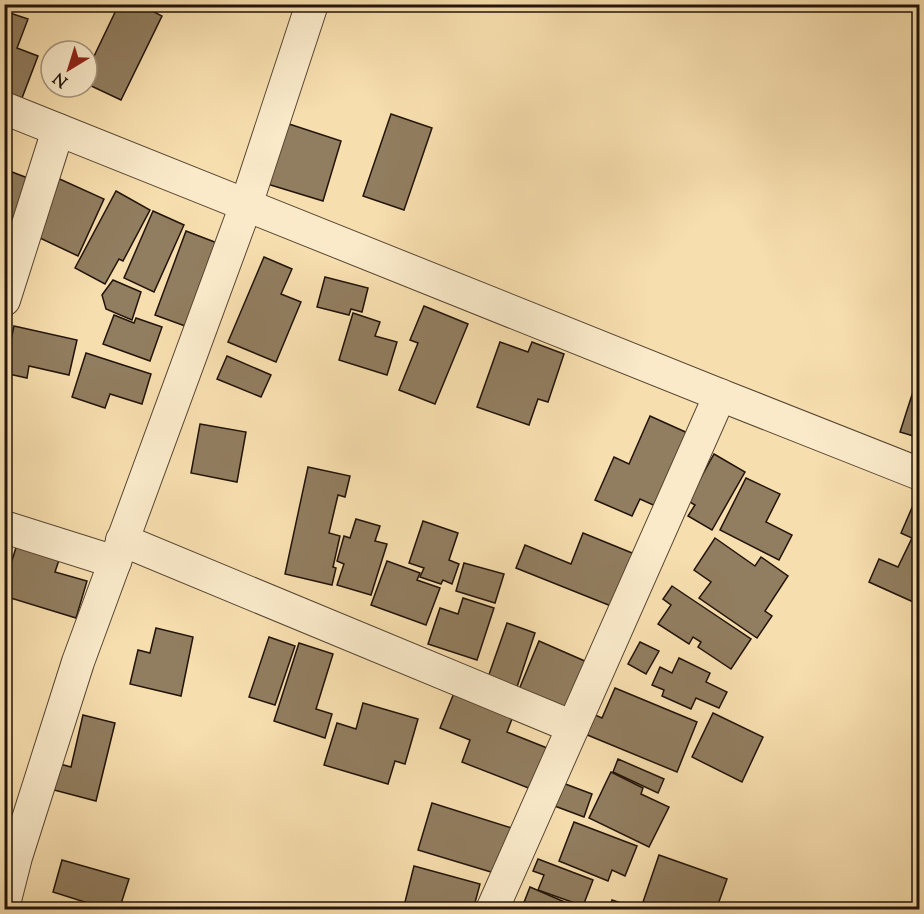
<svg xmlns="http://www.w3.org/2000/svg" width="924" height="914" font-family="'Sorts Mill Goudy',serif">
	<rect width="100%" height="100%" fill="#f7deae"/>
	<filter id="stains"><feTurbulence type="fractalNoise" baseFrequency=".00333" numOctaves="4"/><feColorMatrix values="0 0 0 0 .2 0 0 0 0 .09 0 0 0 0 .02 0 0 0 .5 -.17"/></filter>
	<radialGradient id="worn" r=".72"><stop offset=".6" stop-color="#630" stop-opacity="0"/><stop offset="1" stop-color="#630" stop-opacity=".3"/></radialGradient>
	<!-- building -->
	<g fill="#917d5f" stroke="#22140a" stroke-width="1.5">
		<path d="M 119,4 L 139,4 L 162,16 L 121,100 L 87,84 L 87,71 Z"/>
		<path d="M 4,11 L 28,19 L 17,48 L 38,56 L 22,98 L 4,92 Z"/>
		<path d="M 391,114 L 432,128 L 404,210 L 363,196 Z"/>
		<path d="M 283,122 L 341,141 L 323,201 L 264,183 Z"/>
		<path d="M 4,169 L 41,183 L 26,222 L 4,214 Z"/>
		<path d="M 53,176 L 104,199 L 78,256 L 27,232 Z"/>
		<path d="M 116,191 L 150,210 L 123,261 L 119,259 L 105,284 L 75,268 Z"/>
		<path d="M 153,211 L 184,225 L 154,292 L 124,278 Z"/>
		<path d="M 186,231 L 225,246 L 196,330 L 155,315 Z"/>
		<path d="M 264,257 L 292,269 L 281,294 L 301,302 L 276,362 L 228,342 Z"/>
		<path d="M 325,277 L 368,288 L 362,312 L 351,309 L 349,315 L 317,307 Z"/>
		<path d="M 113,280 L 141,292 L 132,320 L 106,309 L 102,295 Z"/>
		<path d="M 424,306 L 468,324 L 435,404 L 399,390 L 418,343 L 410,340 Z"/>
		<path d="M 353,313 L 380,322 L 375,336 L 397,342 L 387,375 L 339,360 Z"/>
		<path d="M 114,315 L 134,323 L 136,318 L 162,327 L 150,361 L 103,344 Z"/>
		<path d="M 14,326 L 77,340 L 69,375 L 29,366 L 27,378 L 4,373 Z"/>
		<path d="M 500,342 L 528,352 L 532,342 L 564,354 L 548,402 L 538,399 L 529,425 L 477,407 Z"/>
		<path d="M 86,353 L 151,374 L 142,404 L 110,394 L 105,408 L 72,397 Z"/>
		<path d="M 227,356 L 271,375 L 261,397 L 217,379 Z"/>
		<path d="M 920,370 L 920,438 L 900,432 Z"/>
		<path d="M 650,416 L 692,435 L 660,508 L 640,499 L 632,516 L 595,500 L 614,457 L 629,464 Z"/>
		<path d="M 200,424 L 246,432 L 237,482 L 191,473 Z"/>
		<path d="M 714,454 L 745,472 L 712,530 L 688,516 L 695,505 L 688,501 Z"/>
		<path d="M 308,467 L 350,476 L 345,497 L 338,495 L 329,533 L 340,536 L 333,567 L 336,568 L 332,585 L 285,574 Z"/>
		<path d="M 746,478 L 780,494 L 766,522 L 792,535 L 779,560 L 720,530 Z"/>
		<path d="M 914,503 L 920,506 L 920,605 L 869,582 L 879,559 L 898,567 L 912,538 L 901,533 Z"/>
		<path d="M 356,519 L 380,526 L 375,541 L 387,544 L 371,595 L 337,585 L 344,564 L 337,561 L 344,536 L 350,538 Z"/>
		<path d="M 423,521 L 458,533 L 449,560 L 459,564 L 452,584 L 443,580 L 441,584 L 420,577 L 424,568 L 409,563 Z"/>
		<path d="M 583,533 L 637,555 L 616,608 L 516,568 L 525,545 L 571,564 Z"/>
		<path d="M 19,538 L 62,551 L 55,572 L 87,581 L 76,618 L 4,596 L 4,586 Z"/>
		<path d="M 715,538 L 755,566 L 761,557 L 788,576 L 765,611 L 772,616 L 757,638 L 699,598 L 711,582 L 694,570 Z"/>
		<path d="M 387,561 L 420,573 L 417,580 L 440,588 L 426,625 L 371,605 Z"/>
		<path d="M 464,563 L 504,574 L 495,603 L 456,591 Z"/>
		<path d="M 672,586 L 751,639 L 731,669 L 698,647 L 701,642 L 693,637 L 689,644 L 658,624 L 671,605 L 663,599 Z"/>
		<path d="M 463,598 L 494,608 L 477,660 L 428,644 L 440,608 L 458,614 Z"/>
		<path d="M 507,623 L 535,633 L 514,696 L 485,686 Z"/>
		<path d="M 156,628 L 193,637 L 181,696 L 130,684 L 138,650 L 150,653 Z"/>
		<path d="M 269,637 L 295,646 L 275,705 L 249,697 Z"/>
		<path d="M 539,641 L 587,662 L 562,714 L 518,692 Z"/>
		<path d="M 640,642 L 659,651 L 646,674 L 628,664 Z"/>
		<path d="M 299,643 L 333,654 L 316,709 L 332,714 L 325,738 L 274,721 Z"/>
		<path d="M 679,658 L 710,673 L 706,682 L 727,692 L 719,708 L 696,698 L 691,709 L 662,696 L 664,690 L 652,685 L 660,667 L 672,673 Z"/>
		<path d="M 456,688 L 515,711 L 507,732 L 547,748 L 531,789 L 462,762 L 470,740 L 440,728 Z"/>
		<path d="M 615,688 L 697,722 L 677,772 L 585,734 L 593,714 L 602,718 Z"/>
		<path d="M 363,703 L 418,719 L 405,764 L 395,761 L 388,784 L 324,765 L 337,723 L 356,729 Z"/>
		<path d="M 713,713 L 763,737 L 742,782 L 692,757 Z"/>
		<path d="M 83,715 L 115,723 L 96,801 L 54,790 L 60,764 L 71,767 Z"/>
		<path d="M 618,759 L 664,779 L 658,793 L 613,772 Z"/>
		<path d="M 611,772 L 643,788 L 641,794 L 669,807 L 649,847 L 589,818 Z"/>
		<path d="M 560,782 L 592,794 L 584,817 L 552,805 Z"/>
		<path d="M 432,803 L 515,829 L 501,875 L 418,850 Z"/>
		<path d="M 574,822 L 637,846 L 625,876 L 612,870 L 608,881 L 559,861 Z"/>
		<path d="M 659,855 L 727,879 L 716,910 L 664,910 L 643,902 Z"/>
		<path d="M 538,859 L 593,880 L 583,906 L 538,890 L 544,875 L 533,871 Z"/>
		<path d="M 62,860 L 129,879 L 119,910 L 110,910 L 53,892 Z"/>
		<path d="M 414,866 L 480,884 L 473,910 L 403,910 Z"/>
		<path d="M 530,887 L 583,910 L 521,910 Z"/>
		<path d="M 612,900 L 633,907 L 632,910 L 609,910 Z"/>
	</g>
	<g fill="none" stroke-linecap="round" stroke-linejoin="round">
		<defs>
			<g id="minor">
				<path d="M 4,108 L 720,395 L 920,474"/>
				<path d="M 4,300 L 58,130"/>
				<path d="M 4,527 L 115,562"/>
				<path d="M 122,540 L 573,727"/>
				<path d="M 4,904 L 16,857 L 78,662 L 246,205 L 312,4"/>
				<path d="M 492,910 L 720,395"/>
			</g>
		</defs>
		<!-- minor casing -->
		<use href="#minor" stroke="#574633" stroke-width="34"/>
		<!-- minor -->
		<use href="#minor" stroke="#faeaca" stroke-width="32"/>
	</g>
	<!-- margin -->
	<rect width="924" height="914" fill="none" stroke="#f7deae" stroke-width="24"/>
	<rect x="6" y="6" width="912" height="902" fill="none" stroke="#22140a" stroke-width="3"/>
	<rect x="12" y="12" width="900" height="890" fill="none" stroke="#22140a" stroke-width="1.5"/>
	<!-- north arrow -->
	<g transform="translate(69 69) rotate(218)"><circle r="28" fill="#faeaca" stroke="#a4947d" stroke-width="1.5"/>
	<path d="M0-4.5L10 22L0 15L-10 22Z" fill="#8f2418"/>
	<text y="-9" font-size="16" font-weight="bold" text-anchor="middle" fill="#22140a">N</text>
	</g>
	<rect width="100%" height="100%" filter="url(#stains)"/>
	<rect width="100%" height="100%" fill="url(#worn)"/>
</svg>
